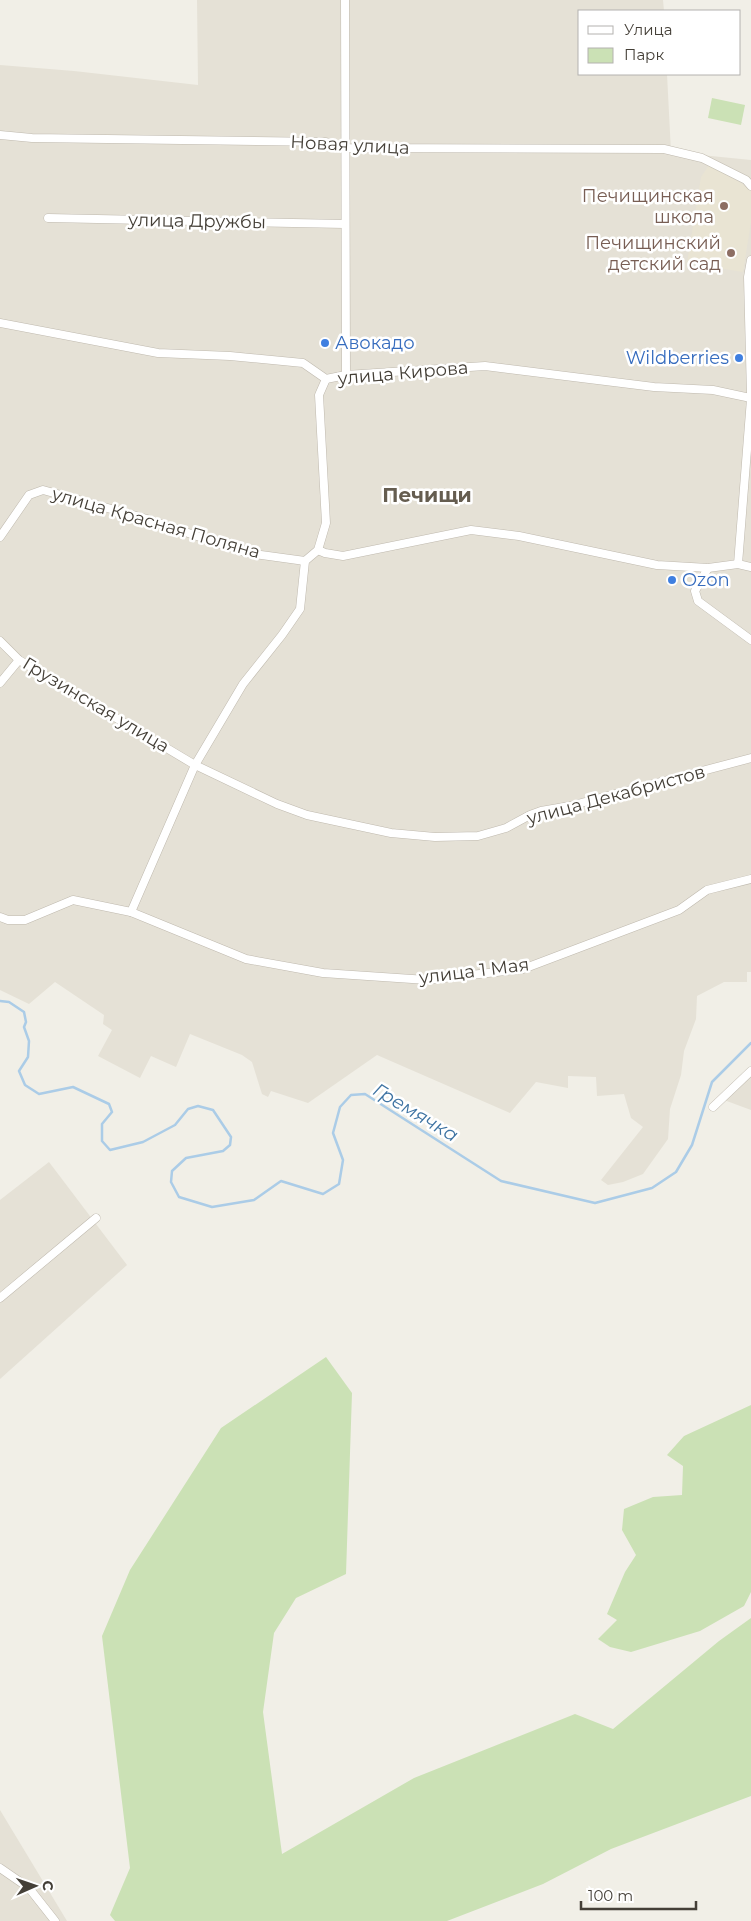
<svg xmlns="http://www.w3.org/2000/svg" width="751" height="1921" font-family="Montserrat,sans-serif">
	<rect width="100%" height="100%" fill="#f1efe7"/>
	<!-- residential -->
	<g fill="#e5e1d6">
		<path d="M 197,0 L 663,0 L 664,11 L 580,11 L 580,74 L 667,74 L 671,152 L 751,160 L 751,972 L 747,972 L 747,982 L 724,982 L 697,996 L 696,1019 L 684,1051 L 681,1075 L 670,1109 L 668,1139 L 643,1174 L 623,1182 L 608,1185 L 601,1180 L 643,1127 L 631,1118 L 624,1094 L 597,1096 L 596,1077 L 568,1076 L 568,1088 L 536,1082 L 510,1113 L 377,1055 L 308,1103 L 271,1091 L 268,1097 L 262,1094 L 252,1062 L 242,1055 L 190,1034 L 176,1067 L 151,1056 L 140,1078 L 98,1056 L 112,1030 L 103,1024 L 104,1015 L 55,982 L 29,1004 L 0,990 L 0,65 L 74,71 L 198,85 Z"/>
		<path d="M 751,1075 L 751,1110 L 724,1100 Z"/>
		<path d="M 49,1162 L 127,1265 L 0,1379 L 0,1200 Z"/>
		<path d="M 0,1810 L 67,1921 L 0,1921 Z"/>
	</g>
	<!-- education -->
	<path fill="#e9e4d3" d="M 709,165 L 741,183 L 751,191 L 751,222 L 743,272 L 687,263 L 701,177 Z"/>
	<!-- green -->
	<g fill="#cbe1b5">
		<path d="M 712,98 L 745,105 L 741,125 L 708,118 Z"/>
		<path d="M 326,1357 L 352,1393 L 346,1574 L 296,1598 L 274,1633 L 263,1712 L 282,1854 L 414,1778 L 575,1714 L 613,1729 L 719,1641 L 751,1618 L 751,1796 L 611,1849 L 543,1884 L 447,1921 L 115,1921 L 110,1915 L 130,1868 L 102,1636 L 130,1570 L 221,1428 Z"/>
		<path d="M 751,1405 L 751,1592 L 744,1606 L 700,1631 L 631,1652 L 610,1647 L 598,1639 L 617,1620 L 607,1614 L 625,1572 L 636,1555 L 622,1530 L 624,1509 L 653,1497 L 682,1495 L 683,1466 L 667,1455 L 684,1436 Z"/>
	</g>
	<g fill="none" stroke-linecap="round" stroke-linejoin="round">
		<!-- stream -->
		<path stroke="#abcce7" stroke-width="2.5" d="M 0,1001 L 9,1002 L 24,1012 L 26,1022 L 24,1027 L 29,1041 L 28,1057 L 19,1071 L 25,1085 L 39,1094 L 73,1087 L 109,1104 L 112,1112 L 102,1124 L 102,1141 L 110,1150 L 143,1142 L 175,1125 L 188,1109 L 198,1106 L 213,1110 L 231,1137 L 230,1145 L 223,1151 L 186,1158 L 172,1171 L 171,1182 L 179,1197 L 212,1207 L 254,1200 L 281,1181 L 323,1194 L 339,1184 L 343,1160 L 333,1133 L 340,1107 L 351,1095 L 365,1094 L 501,1181 L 595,1203 L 652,1188 L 676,1172 L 692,1145 L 712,1082 L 751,1043"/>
		<defs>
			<g id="minor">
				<path d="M 345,0 L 346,375"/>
				<path d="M 0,135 L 32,138 L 326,142 L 345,148 L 664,149 L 702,158 L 746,180 L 751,186"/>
				<path d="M 48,218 L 345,224"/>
				<path d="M 751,260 L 748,277 L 751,395"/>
				<path d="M 0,323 L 158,353 L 230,356 L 303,363 L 326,379 L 346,375 L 485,366 L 654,387 L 713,390 L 751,398"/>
				<path d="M 0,537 L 29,495 L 43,490 L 147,519 L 247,553 L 305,561"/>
				<path d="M 318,550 L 325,553 L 343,556 L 471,530 L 519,536 L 657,565 L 708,568 L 738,564 L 751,567"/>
				<path d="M 738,564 L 751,399"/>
				<path d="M 708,568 L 695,591 L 698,601 L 751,640"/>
				<path d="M 0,641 L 19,660 L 195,765 L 277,804 L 307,815 L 391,833 L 435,837 L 478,836 L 506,828 L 530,815 L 541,811 L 570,806 L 751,758"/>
				<path d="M 0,683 L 19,660"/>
				<path d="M 131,912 L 195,765 L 243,684 L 282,635 L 300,609 L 305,561 L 318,550 L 326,523 L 319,395 L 326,379"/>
				<path d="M 0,917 L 8,920 L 25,920 L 73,900 L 131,912 L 246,959 L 323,973 L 427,980 L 523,969 L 679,910 L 707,890 L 751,879"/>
				<path d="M 713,1107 L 751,1071"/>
				<path d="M 0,1298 L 96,1218"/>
				<path d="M 0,1868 L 29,1888 L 55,1921"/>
			</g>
		</defs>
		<!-- minor casing -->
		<use href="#minor" stroke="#bfb9ae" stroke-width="9"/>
		<!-- minor -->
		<use href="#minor" stroke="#fff" stroke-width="8"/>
	</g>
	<!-- markers -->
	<g fill="#8d6e63" stroke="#fff" stroke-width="2">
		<circle cx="724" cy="206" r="5"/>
		<circle cx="731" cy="253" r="5"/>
	</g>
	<g fill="#3f7fe0" stroke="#fff" stroke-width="2">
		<circle cx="325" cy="343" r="5"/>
		<circle cx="739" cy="358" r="5"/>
		<circle cx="672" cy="580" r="5"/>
	</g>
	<g text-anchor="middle" stroke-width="5" stroke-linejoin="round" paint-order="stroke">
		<!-- street labels -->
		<g font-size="18" fill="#443f37" stroke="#fff">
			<text transform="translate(350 145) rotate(3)" y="6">Новая улица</text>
			<text transform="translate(197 221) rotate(1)" y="6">улица Дружбы</text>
			<text transform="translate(403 373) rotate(-5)" y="6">улица Кирова</text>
			<text transform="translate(156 523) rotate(16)" y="6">улица Красная Поляна</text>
			<text transform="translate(96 705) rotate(31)" y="6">Грузинская улица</text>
			<text transform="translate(616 795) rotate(-15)" y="6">улица Декабристов</text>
			<text transform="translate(474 971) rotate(-7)" y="6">улица 1 Мая</text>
		</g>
		<!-- education labels -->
		<g font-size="18" fill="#785e54" stroke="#fff" text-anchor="end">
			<text x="714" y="202">Печищинская<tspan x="714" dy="21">школа</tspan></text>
			<text x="721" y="249">Печищинский<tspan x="721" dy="21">детский сад</tspan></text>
		</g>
		<!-- shop labels -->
		<g font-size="18" fill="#366cbe" stroke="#fff" text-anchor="start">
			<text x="335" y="349">Авокадо</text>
			<text x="729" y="364" text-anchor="end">Wildberries</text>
			<text x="682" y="586">Ozon</text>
		</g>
		<!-- water labels -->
		<g font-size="19" font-style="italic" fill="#3e73a2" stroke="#fff">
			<text transform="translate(416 1112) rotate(31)" y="7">Гремячка</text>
		</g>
		<!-- quarter labels -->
		<g font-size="20" font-weight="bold" fill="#655d50" stroke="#fff">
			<text x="427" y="502">Печищи</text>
		</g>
	</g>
	<!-- legend -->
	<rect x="578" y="10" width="162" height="65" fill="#ffffff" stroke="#b4b2af"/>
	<rect x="588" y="26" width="25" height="8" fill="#ffffff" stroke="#b4b2af"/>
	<text x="624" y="35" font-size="15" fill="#443f37">Улица</text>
	<rect x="588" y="48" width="25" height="15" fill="#cbe1b5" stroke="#b4b2af"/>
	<text x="624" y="60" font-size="15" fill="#443f37">Парк</text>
	<!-- north arrow -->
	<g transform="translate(35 1886) rotate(88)" stroke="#ffffff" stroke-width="4" paint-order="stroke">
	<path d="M0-4L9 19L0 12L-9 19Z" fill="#443f37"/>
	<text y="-8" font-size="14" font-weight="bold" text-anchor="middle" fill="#443f37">С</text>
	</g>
	<!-- scale -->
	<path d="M581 1901v8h115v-8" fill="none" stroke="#443f37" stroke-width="2.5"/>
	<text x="588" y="1901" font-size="15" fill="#443f37" stroke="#ffffff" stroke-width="4" paint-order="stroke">100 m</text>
</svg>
